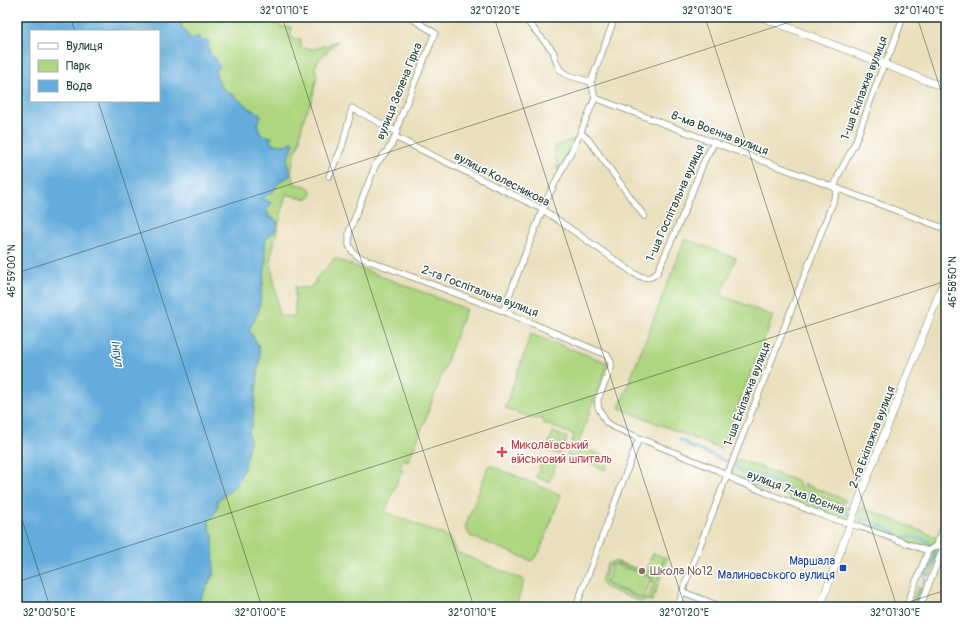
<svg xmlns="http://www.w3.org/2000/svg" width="963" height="624" font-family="Pangolin,sans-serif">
	<rect width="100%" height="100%" fill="#fff"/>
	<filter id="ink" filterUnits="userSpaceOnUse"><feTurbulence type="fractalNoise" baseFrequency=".025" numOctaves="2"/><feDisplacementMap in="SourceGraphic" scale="8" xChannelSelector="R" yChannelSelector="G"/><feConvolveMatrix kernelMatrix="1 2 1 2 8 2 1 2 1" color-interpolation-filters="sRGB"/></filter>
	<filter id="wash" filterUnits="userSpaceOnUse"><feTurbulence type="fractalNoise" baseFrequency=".012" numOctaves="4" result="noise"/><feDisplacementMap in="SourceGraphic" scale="16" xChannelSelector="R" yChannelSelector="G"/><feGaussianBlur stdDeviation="0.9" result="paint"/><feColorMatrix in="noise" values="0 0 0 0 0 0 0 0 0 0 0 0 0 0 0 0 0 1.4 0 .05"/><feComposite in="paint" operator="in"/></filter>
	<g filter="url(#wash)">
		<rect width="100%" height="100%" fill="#eadfbc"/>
		<!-- green -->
		<g fill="#add680" stroke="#668a5a" fill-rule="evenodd">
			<path d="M 177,17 L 276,17 L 277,21 L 281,27 L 291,27 L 291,38 L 301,39 L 301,48 L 315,49 L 338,41 L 319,59 L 315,68 L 317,76 L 312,100 L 305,115 L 301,130 L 300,141 L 294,156 L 291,173 L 295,184 L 306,186 L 312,191 L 311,196 L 306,199 L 286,194 L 270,260 L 276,292 L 279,316 L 295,316 L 295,287 L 309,288 L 315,283 L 316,278 L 332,262 L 334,258 L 466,309 L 423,426 L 408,461 L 403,459 L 400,468 L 404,470 L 400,474 L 385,512 L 449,537 L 456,552 L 524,580 L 516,607 L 196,607 L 214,573 L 209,521 C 215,514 218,510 218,500 L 228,494 L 250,441 L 248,432 L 252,425 L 260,356 L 258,345 L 249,330 L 259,310 L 266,262 L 265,248 L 266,238 L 272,233 L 273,218 L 271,218 L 266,210 L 271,204 L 271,202 L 264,200 L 265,194 L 271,193 L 280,181 L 285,179 L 289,170 C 285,160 289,154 294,145 L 293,141 L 286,145 L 272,144 L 270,140 L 272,137 L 261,135 L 257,123 L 260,120 L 250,108 L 241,103 L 233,94 L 229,93 L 223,88 L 217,79 L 215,71 L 217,69 L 216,59 L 210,54 L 208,46 L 209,42 L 203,42 L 196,38 L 194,39 L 187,36 C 185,28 178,25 177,17 Z"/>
			<path d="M 576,138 L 558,171 L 554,150 L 555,147 Z"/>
			<path d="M 685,239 L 736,258 L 721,295 L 773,316 L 721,449 L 619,408 Z"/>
			<path d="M 531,334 L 608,363 L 577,446 L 610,458 L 605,470 L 567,455 L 574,435 L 543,423 L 542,418 L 539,418 L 535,419 L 505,408 Z"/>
			<path d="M 553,432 L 567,438 L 560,455 L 546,450 Z"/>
			<path d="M 543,459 L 556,464 L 549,482 L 536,477 Z"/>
			<path d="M 737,460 L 742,460 L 799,482 C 803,499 828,502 843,506 L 838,519 L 792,502 C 788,496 784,493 777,491 L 774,494 L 733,477 L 731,473 L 735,462 Z"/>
			<path d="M 489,465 L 561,495 L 539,553 L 532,561 L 470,536 L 465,527 Z"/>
			<path d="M 803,484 L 846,500 L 844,504 C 832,501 806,496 803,484 Z"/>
			<path d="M 845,507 L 851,509 L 848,521 L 841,519 Z"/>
			<path d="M 862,507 L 867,509 L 861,524 L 859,514 Z"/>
			<path d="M 869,511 L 871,511 L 936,537 L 937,540 L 936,545 L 925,549 L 864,525 Z"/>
			<path d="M 937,548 L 939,550 L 939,553 L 931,575 L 929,576 L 924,574 L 923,571 L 931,551 Z"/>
			<path d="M 653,553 L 664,557 L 658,574 L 647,570 Z"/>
			<path d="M 665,557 L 668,558 L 652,601 L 649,600 L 641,602 L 604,587 L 601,580 L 607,564 L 615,561 L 653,574 L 657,579 ZM 613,563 L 606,584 L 644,598 L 652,578 L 615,564 L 617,563 L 652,577 L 654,583 L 649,596 L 642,599 L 606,584 C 603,578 608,567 613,563 Z"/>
			<path d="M 918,587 L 924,590 L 924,592 L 918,607 L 910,607 Z"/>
		</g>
		<!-- water -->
		<path fill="#63acdb" stroke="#417488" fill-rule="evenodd" d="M 17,17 L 177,17 L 178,21 L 180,21 L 182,24 L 181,27 L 186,32 L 187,36 L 194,39 L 198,36 L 203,42 L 208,40 L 209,41 L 208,46 L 210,54 L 216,59 L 216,63 L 220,66 L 215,71 C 217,78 221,89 228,93 C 230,94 233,94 234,96 C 240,100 244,104 250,108 L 250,110 C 256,112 258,110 261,117 L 257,123 L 261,135 L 272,137 L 270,140 L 272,144 L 286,145 L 293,141 L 294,145 C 289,154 284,163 291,173 L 289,177 L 280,181 L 272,193 L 265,195 L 264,200 L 271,202 L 271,204 L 266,210 L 268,212 L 269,216 L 271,218 L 275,219 L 278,222 L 274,233 L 272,233 L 269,237 L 266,238 L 265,248 L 266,262 L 259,310 L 249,330 L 258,345 L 260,356 L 252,425 L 248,432 L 250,440 L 244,469 L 237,484 L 218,500 C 218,510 215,514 209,521 L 209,528 L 213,534 L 214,573 L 196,607 L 17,607 ZM 31,31 L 159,31 L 159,101 L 31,101 Z"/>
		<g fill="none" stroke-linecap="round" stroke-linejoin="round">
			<!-- stream -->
			<g stroke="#63acdb" stroke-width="2">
				<path d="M 679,440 L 684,441 L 689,446 L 729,462"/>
				<path d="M 735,465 L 742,473 L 746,472 L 768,478 L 773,482 L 782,484 L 793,493 L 816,504 L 848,513"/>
				<path d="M 860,517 L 886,528 L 901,536 L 924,539 L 931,545"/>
				<path d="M 926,575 C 930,567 937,558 934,549"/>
				<path d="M 923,585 L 925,577"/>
				<path d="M 914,607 L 921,589"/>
			</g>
		</g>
	</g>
	<g filter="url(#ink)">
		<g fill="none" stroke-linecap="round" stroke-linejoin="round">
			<defs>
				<g id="street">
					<path d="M 409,17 L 435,33 L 400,119 L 395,137 L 391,146 L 376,164 L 349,232 L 349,245 L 353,252 L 359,257 L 503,311 L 607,355 L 611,362 L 611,368 L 598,399 L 598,407 L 606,422 L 612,426 L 639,438 L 717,470 L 737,481 L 829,518 L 861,527 L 928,551 L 937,545 L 946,549"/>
					<path d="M 525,17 L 526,20 L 553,51 L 557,64 L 560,70 L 567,75 L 591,82 L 595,98 L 946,229"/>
					<path d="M 591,82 L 615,17"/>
					<path d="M 581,133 L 588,139 L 644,216"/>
					<path d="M 395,137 L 542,209 L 635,274 C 643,278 650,280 657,273 L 685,210 L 704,161 L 714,143"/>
					<path d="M 329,176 L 342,147 L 352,108 L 397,132"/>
					<path d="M 834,188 L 839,174 L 855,143 L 884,64 L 890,53 L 903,17"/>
					<path d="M 503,311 L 546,201 L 579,136 L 595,98"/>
					<path d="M 937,545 L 946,521"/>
					<path d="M 683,592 L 722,607"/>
					<path d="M 576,607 L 639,438"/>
					<path d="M 678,607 L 685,584 L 838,189"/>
					<path d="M 906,607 L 928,551"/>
					<path d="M 920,607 L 943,548"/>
				</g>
				<g id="secondary">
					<path d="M 761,17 L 946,88"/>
					<path d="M 820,607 L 863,489 L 946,276"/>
				</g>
			</defs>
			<!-- street casing -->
			<use href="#street" stroke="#848e78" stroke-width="7"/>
			<!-- secondary casing -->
			<use href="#secondary" stroke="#848e78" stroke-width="8"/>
			<!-- street -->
			<use href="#street" stroke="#fff" stroke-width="5.5"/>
			<!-- secondary -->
			<use href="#secondary" stroke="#fff" stroke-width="7"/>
		</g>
	</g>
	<!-- ticks -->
	<path fill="none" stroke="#1f3d34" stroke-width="1" stroke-opacity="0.45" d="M 70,17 L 75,31M 282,17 L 474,607M 494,17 L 685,607M 705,17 L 897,607M 917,17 L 946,106M 98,101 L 262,607M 17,273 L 805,17M 17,504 L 50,607M 17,582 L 946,281M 893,607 L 946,590"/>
	<!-- markers -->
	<path fill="#e0444e" stroke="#fff" stroke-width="1.5" d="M500 446h4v4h4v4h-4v4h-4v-4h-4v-4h4z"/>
	<rect fill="#1a4fb4" stroke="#fff" stroke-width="1.5" x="839" y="564" width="8" height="8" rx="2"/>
	<circle fill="#8d6e63" stroke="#fff" stroke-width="1.5" cx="642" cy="571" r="4"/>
	<g text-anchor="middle" stroke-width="3" stroke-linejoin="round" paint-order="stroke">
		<!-- street labels -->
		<g font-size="12" fill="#1f3d34" stroke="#fff">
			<text transform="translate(864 88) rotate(-69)" y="4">1-ша Екіпажна вулиця</text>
			<text transform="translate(399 91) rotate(-68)" y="4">вулиця Зелена Гірка</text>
			<text transform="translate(720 133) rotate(21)" y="4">8-ма Воєнна вулиця</text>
			<text transform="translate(502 179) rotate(27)" y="4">вулиця Колесникова</text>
			<text transform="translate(675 203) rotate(-66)" y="4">1-ша Госпітальна вулиця</text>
			<text transform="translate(480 291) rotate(21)" y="4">2-га Госпітальна вулиця</text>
			<text transform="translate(747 394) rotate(-69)" y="4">1-ша Екіпажна вулиця</text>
			<text transform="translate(872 437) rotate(-69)" y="4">2-га Екіпажна вулиця</text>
			<text transform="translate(796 492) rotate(21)" y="4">вулиця 7-ма Воєнна</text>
		</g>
		<!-- health labels -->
		<g font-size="12" fill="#be3a42" stroke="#fff" text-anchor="start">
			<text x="511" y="449">Миколаївський<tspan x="511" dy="14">військовий шпиталь</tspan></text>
		</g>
		<!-- transit labels -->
		<g font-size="12" fill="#164399" stroke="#fff" text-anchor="end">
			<text x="835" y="565">Маршала<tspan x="835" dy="14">Малиновського вулиця</tspan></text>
		</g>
		<!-- education labels -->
		<g font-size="12" fill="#785e54" stroke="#fff" text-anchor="start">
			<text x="650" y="575">Школа №12</text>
		</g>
		<!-- water labels -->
		<g font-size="13" font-style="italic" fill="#37646e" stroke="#fff">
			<text transform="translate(118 353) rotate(81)" y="5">Інгул</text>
		</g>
	</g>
	<!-- margin -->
	<rect width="963" height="624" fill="none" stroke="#fff" stroke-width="44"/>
	<!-- legend -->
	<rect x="30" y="30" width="130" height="72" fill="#ffffff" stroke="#a5b1ae"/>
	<rect x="38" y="43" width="20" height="6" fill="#ffffff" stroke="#a5b1ae"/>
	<text x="66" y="50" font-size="12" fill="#1f3d34">Вулиця</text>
	<rect x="38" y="60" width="20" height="12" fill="#add680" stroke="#a5b1ae"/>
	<text x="66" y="70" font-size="12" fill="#1f3d34">Парк</text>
	<rect x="38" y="80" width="20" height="12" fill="#63acdb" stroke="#a5b1ae"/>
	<text x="66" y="90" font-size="12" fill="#1f3d34">Вода</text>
	<rect x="22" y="22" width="919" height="580" fill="none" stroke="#1f3d34" stroke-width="1.5"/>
	<g font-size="10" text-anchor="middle" fill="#1f3d34">
		<text x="284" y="14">32°01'10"E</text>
		<text x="495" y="14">32°01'20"E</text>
		<text x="707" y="14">32°01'30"E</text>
		<text x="919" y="14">32°01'40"E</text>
		<text transform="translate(11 271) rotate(-90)" y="4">46°59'00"N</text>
		<text transform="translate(952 282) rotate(-90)" y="4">46°58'50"N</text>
		<text x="49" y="616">32°00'50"E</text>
		<text x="260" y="616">32°01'00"E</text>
		<text x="472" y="616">32°01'10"E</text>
		<text x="684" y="616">32°01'20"E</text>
		<text x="895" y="616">32°01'30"E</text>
	</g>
</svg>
